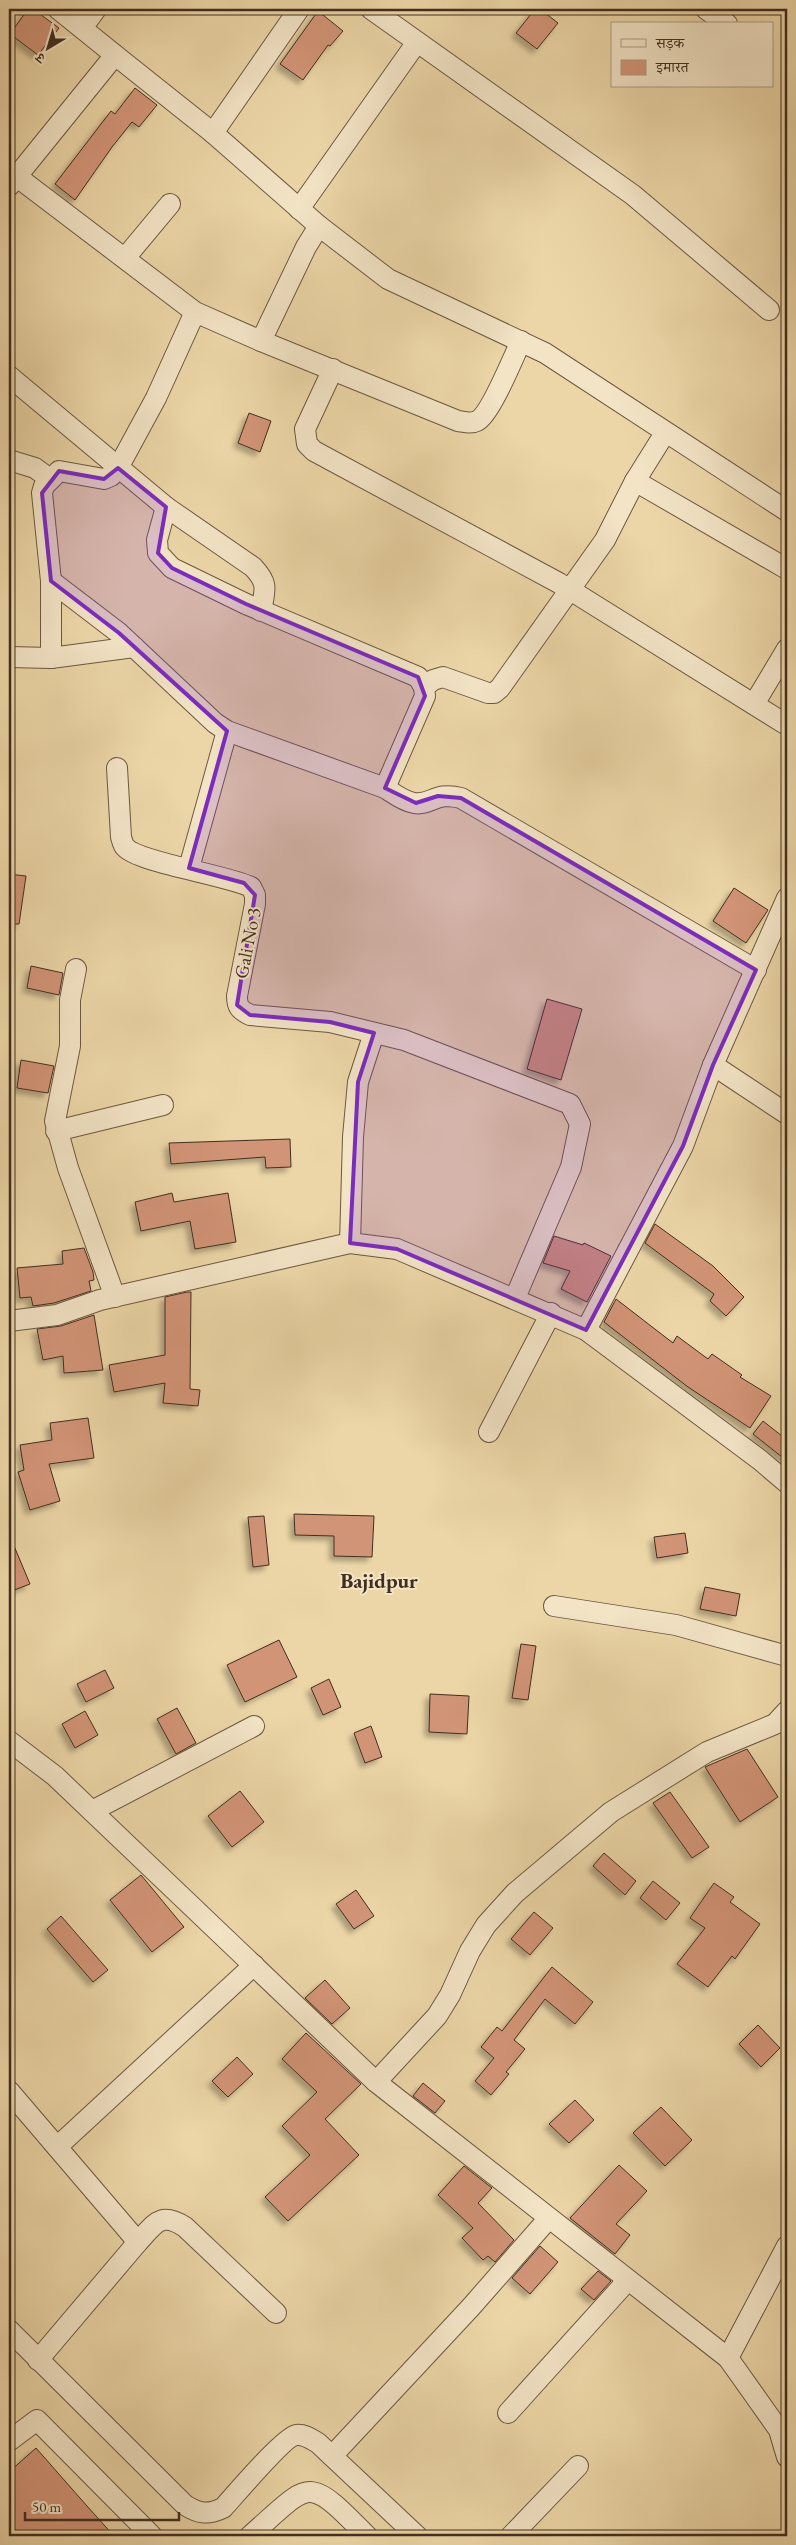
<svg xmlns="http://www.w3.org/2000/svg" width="796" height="2545" font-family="'EB Garamond','Noto Serif Devanagari',serif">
	<defs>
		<filter id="shadow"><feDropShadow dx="-4.5" dy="4.5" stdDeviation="2.5" flood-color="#0004"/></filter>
	</defs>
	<rect width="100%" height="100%" fill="#ecd6a7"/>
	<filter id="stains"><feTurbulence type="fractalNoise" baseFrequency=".004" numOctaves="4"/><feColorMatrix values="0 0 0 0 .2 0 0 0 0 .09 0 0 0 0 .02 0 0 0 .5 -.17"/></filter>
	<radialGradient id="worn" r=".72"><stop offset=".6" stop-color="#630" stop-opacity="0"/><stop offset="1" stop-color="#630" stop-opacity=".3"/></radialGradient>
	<!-- building -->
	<g fill="#d29477" stroke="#422e20" filter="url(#shadow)">
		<path d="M 28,9 L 33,9 L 59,28 L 38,55 L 10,34 Z"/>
		<path d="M 535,9 L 540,9 L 558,23 L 537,49 L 516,33 Z"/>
		<path d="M 318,11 L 343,31 L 330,46 L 328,45 L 303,80 L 280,64 Z"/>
		<path d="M 135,88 L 157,105 L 139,127 L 132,122 L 112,147 L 75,200 L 55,184 L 111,111 L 115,114 Z"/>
		<path d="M 249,413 L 271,421 L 260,452 L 238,443 Z"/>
		<path d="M 9,874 L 26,876 L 19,924 L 9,924 Z"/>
		<path d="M 734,888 L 768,910 L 746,943 L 713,921 Z"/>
		<path d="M 31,966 L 63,973 L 59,995 L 27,988 Z"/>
		<path d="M 547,999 L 582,1009 L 561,1080 L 527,1069 Z"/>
		<path d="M 21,1060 L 54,1066 L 48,1093 L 17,1088 Z"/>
		<path d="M 290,1139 L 291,1167 L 266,1168 L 265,1157 L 171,1164 L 169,1143 Z"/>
		<path d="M 172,1193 L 174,1202 L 228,1193 L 236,1242 L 195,1249 L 190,1221 L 141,1231 L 135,1202 Z"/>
		<path d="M 655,1224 L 713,1266 L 744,1297 L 726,1316 L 710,1301 L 714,1294 L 645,1243 Z"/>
		<path d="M 554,1236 L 583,1245 L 584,1243 L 611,1256 L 587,1302 L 561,1289 L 570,1271 L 543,1263 Z"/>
		<path d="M 84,1248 L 93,1272 L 94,1280 L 89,1281 L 91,1291 L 54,1303 L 33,1306 L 31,1297 L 20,1298 L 17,1268 L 63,1264 L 62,1251 Z"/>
		<path d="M 187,1292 L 191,1292 L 190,1389 L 200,1390 L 198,1406 L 163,1403 L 165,1383 L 114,1392 L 109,1365 L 165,1355 L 165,1297 Z"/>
		<path d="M 616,1299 L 673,1343 L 677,1336 L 708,1359 L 712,1354 L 742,1375 L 740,1377 L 771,1396 L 750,1428 L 688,1387 L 604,1322 Z"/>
		<path d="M 94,1315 L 103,1370 L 64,1373 L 63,1356 L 43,1360 L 37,1329 L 61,1326 Z"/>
		<path d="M 88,1418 L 94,1458 L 49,1464 L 60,1501 L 30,1510 L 18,1472 L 24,1470 L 20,1445 L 52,1440 L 50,1423 Z"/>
		<path d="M 763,1421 L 787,1440 L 787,1461 L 753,1434 Z"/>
		<path d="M 294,1514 L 374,1516 L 372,1557 L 334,1556 L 334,1536 L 295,1535 Z"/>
		<path d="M 264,1516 L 269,1565 L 253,1567 L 248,1517 Z"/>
		<path d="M 685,1533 L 688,1553 L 657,1558 L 654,1537 Z"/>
		<path d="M 9,1534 L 30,1584 L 9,1592 Z"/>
		<path d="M 705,1587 L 740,1594 L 736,1616 L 700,1609 Z"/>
		<path d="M 279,1640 L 297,1677 L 245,1702 L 227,1665 Z"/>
		<path d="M 521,1644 L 536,1646 L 528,1700 L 512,1698 Z"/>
		<path d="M 105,1670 L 114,1688 L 86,1702 L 77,1684 Z"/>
		<path d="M 329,1679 L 341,1707 L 323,1715 L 311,1688 Z"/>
		<path d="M 430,1694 L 469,1696 L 467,1734 L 429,1732 Z"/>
		<path d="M 177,1708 L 196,1743 L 176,1754 L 157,1719 Z"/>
		<path d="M 85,1711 L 98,1735 L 75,1748 L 62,1724 Z"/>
		<path d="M 371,1726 L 382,1757 L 365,1763 L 354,1733 Z"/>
		<path d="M 747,1749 L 778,1797 L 740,1822 L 705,1767 Z"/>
		<path d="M 240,1791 L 264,1822 L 232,1847 L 208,1816 Z"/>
		<path d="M 670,1792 L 709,1847 L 692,1858 L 653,1803 Z"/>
		<path d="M 604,1853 L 636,1881 L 625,1895 L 593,1866 Z"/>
		<path d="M 141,1875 L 184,1927 L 152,1952 L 110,1900 Z"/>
		<path d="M 653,1881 L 680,1903 L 666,1920 L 640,1898 Z"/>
		<path d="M 714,1883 L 734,1897 L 730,1902 L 760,1924 L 735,1959 L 732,1956 L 708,1987 L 677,1964 L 705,1928 L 690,1918 Z"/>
		<path d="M 356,1890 L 374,1916 L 354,1929 L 336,1904 Z"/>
		<path d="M 534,1912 L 553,1928 L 530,1955 L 511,1939 Z"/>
		<path d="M 61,1916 L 108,1970 L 93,1982 L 47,1929 Z"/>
		<path d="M 552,1967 L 593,2002 L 575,2024 L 545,1999 L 514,2040 L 525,2049 L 506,2072 L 509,2074 L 491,2095 L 475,2081 L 494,2058 L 481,2047 L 497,2027 L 502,2031 Z"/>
		<path d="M 325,1980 L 350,2008 L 332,2024 L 305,1998 Z"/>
		<path d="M 758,2025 L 780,2048 L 761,2067 L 739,2044 Z"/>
		<path d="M 306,2033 L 361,2084 L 325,2119 L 359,2155 L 288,2221 L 265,2197 L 310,2155 L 282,2126 L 317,2092 L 282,2059 Z"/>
		<path d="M 237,2057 L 253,2074 L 228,2097 L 212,2081 Z"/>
		<path d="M 423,2083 L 445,2101 L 435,2113 L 413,2096 Z"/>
		<path d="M 575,2100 L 594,2120 L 569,2143 L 549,2124 Z"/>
		<path d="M 661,2107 L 692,2140 L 665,2166 L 633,2133 Z"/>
		<path d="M 619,2165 L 647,2191 L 616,2224 L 630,2235 L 615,2254 L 570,2218 Z"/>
		<path d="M 464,2166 L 492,2188 L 478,2203 L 514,2240 L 495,2262 L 488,2256 L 483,2260 L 462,2238 L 473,2228 L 438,2195 Z"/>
		<path d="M 540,2246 L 558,2262 L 530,2294 L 512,2278 Z"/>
		<path d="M 598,2271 L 611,2281 L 594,2300 L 581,2289 Z"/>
		<path d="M 36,2448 L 87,2506 L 114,2536 L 9,2536 L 9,2472 Z"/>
	</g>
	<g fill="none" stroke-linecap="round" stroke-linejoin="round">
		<defs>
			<g id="street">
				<path d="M 58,9 L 115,55"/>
				<path d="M 371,9 L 633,195 L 769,310"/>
				<path d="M 706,9 L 727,24"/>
				<path d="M 82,28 L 96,9"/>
				<path d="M 213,133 L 299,9"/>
				<path d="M 16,176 L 195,312 L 261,341 L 458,421 C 465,422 471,424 477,421 C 490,415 514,356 521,341"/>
				<path d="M 9,186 L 115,55 L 213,133 L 319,226 L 388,279 L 545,353 L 787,511"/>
				<path d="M 299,209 L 417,42"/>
				<path d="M 125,258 L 170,204"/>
				<path d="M 261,341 L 306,247 L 319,226"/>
				<path d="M 333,369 L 305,429 L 307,444 L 314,451 L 559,583 L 787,725"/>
				<path d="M 9,376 L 166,507 L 253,567 C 269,584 265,589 261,611"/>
				<path d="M 9,460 L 35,468 L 50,479"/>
				<path d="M 635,481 L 787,569"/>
				<path d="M 166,507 L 157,540 L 158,553 L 172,568 L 246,604 L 418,677 L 424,687 L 425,696 L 385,788"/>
				<path d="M 51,581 L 119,633 L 215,723 L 227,731 L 385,788 C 393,793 403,801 414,803 C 431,806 435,791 461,798 L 756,970"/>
				<path d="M 9,657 L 51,658 L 134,647"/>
				<path d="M 51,658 L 51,581 L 42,493 L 44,486 L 59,471 L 104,479 L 111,476 L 118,468 L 156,398 L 195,312"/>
				<path d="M 424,687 L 433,680 L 443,677 L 488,693 L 494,693 L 500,688 L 605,540 L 635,481 L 665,433"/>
				<path d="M 754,704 L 787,649"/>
				<path d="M 117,768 L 121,837 C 122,840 123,845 125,847 C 137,862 226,875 251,887 L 255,895 L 255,904 L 237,996 C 237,1007 240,1010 250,1015 L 330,1022 L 404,1040 L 570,1104 L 580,1124 L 571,1167 L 515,1298"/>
				<path d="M 189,868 L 227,731"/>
				<path d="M 787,898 L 713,1065 L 787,1114"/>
				<path d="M 76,969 L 70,1000 L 70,1046 L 55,1121 L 68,1168 L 115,1297"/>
				<path d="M 56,1131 L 163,1105"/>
				<path d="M 350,1243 L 353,1137 L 358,1082 L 374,1033"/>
				<path d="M 9,1321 L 57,1315 L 100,1300 L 350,1243 L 397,1249 L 586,1330 L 760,1460 L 787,1483"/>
				<path d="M 586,1330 L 683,1146 L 713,1065"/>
				<path d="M 489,1432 L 551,1313"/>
				<path d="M 554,1606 L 676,1625 L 787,1656"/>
				<path d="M 9,1741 L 55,1776 L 376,2082 L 728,2358 L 779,2430 L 787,2457"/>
				<path d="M 92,1811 L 254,1726"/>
				<path d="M 376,2082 L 437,2016 L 450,1995 L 470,1951 L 486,1925 L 515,1893 L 611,1812 L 707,1752 L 775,1724 L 787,1711"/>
				<path d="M 9,2091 L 138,2242"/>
				<path d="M 57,2147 L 254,1965"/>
				<path d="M 9,2330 L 185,2505 C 199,2514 208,2515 223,2508 C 234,2496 284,2437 296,2435 C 305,2434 311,2439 318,2443 L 417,2536"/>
				<path d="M 728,2358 L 787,2246"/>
				<path d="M 38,2360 L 138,2242 C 155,2224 160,2211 185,2227 L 276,2313"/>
				<path d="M 508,2413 L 628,2280"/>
				<path d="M 9,2441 L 37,2420 L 152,2536"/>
				<path d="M 332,2456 L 471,2307 L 549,2218"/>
				<path d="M 250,2536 C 312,2481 306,2474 367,2536"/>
				<path d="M 511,2536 L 578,2466"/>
			</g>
		</defs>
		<!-- street casing -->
		<use href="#street" stroke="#6c5842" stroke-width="22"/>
		<!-- street -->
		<use href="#street" stroke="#f3e4c6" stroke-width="20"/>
	</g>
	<!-- marked area -->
	<path fill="#7b2cbf" fill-opacity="0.2" stroke="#7b2cbf" stroke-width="4" stroke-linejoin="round" d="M 118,468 L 166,507 L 158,553 L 172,568 L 246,604 L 418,677 L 425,696 L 385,788 L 416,803 L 438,796 L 461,798 L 756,970 L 713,1065 L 683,1146 L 586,1330 L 397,1249 L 350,1243 L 358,1082 L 374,1033 L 330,1022 L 250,1015 L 237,1005 L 255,895 L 244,883 L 189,868 L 227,731 L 119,633 L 51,581 L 42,493 L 59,471 L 104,479 Z"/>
	<g text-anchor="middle" stroke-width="4" stroke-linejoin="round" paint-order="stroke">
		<!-- street labels -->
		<g font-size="19" fill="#422e20" stroke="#f3e4c6">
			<text transform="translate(247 943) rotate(-79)" y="7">Gali No 3</text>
		</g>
		<!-- quarter labels -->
		<g font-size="21" font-weight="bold" fill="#422e20" stroke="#f3e4c6">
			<text x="379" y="1588">Bajidpur</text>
		</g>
	</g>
	<!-- margin -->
	<rect width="796" height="2545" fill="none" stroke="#ecd6a7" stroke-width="30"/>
	<rect x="10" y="10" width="776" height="2525" fill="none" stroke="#422e20" stroke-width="2.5"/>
	<rect x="15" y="15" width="766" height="2515" fill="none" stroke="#422e20"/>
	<!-- legend -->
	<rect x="611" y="22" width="162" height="65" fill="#f3e4c6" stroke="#ac9b84"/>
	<rect x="621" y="39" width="25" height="8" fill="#f3e4c6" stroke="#ac9b84"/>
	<text x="656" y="48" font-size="15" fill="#422e20">सड़क</text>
	<rect x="621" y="60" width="25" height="15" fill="#d29477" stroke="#ac9b84"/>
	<text x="656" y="72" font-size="15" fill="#422e20">इमारत</text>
	<!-- north arrow -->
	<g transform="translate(48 48) rotate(218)" stroke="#f3e4c6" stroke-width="4" paint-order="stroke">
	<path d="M0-4L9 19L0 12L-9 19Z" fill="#422e20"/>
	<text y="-8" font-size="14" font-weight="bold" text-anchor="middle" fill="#422e20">उ</text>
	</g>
	<!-- scale -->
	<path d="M25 2512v8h154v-8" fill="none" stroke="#422e20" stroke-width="2.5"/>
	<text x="32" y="2512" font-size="15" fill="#422e20" stroke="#f3e4c6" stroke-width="4" paint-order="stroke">50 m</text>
	<rect width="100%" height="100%" filter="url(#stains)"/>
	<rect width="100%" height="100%" fill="url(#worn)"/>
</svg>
